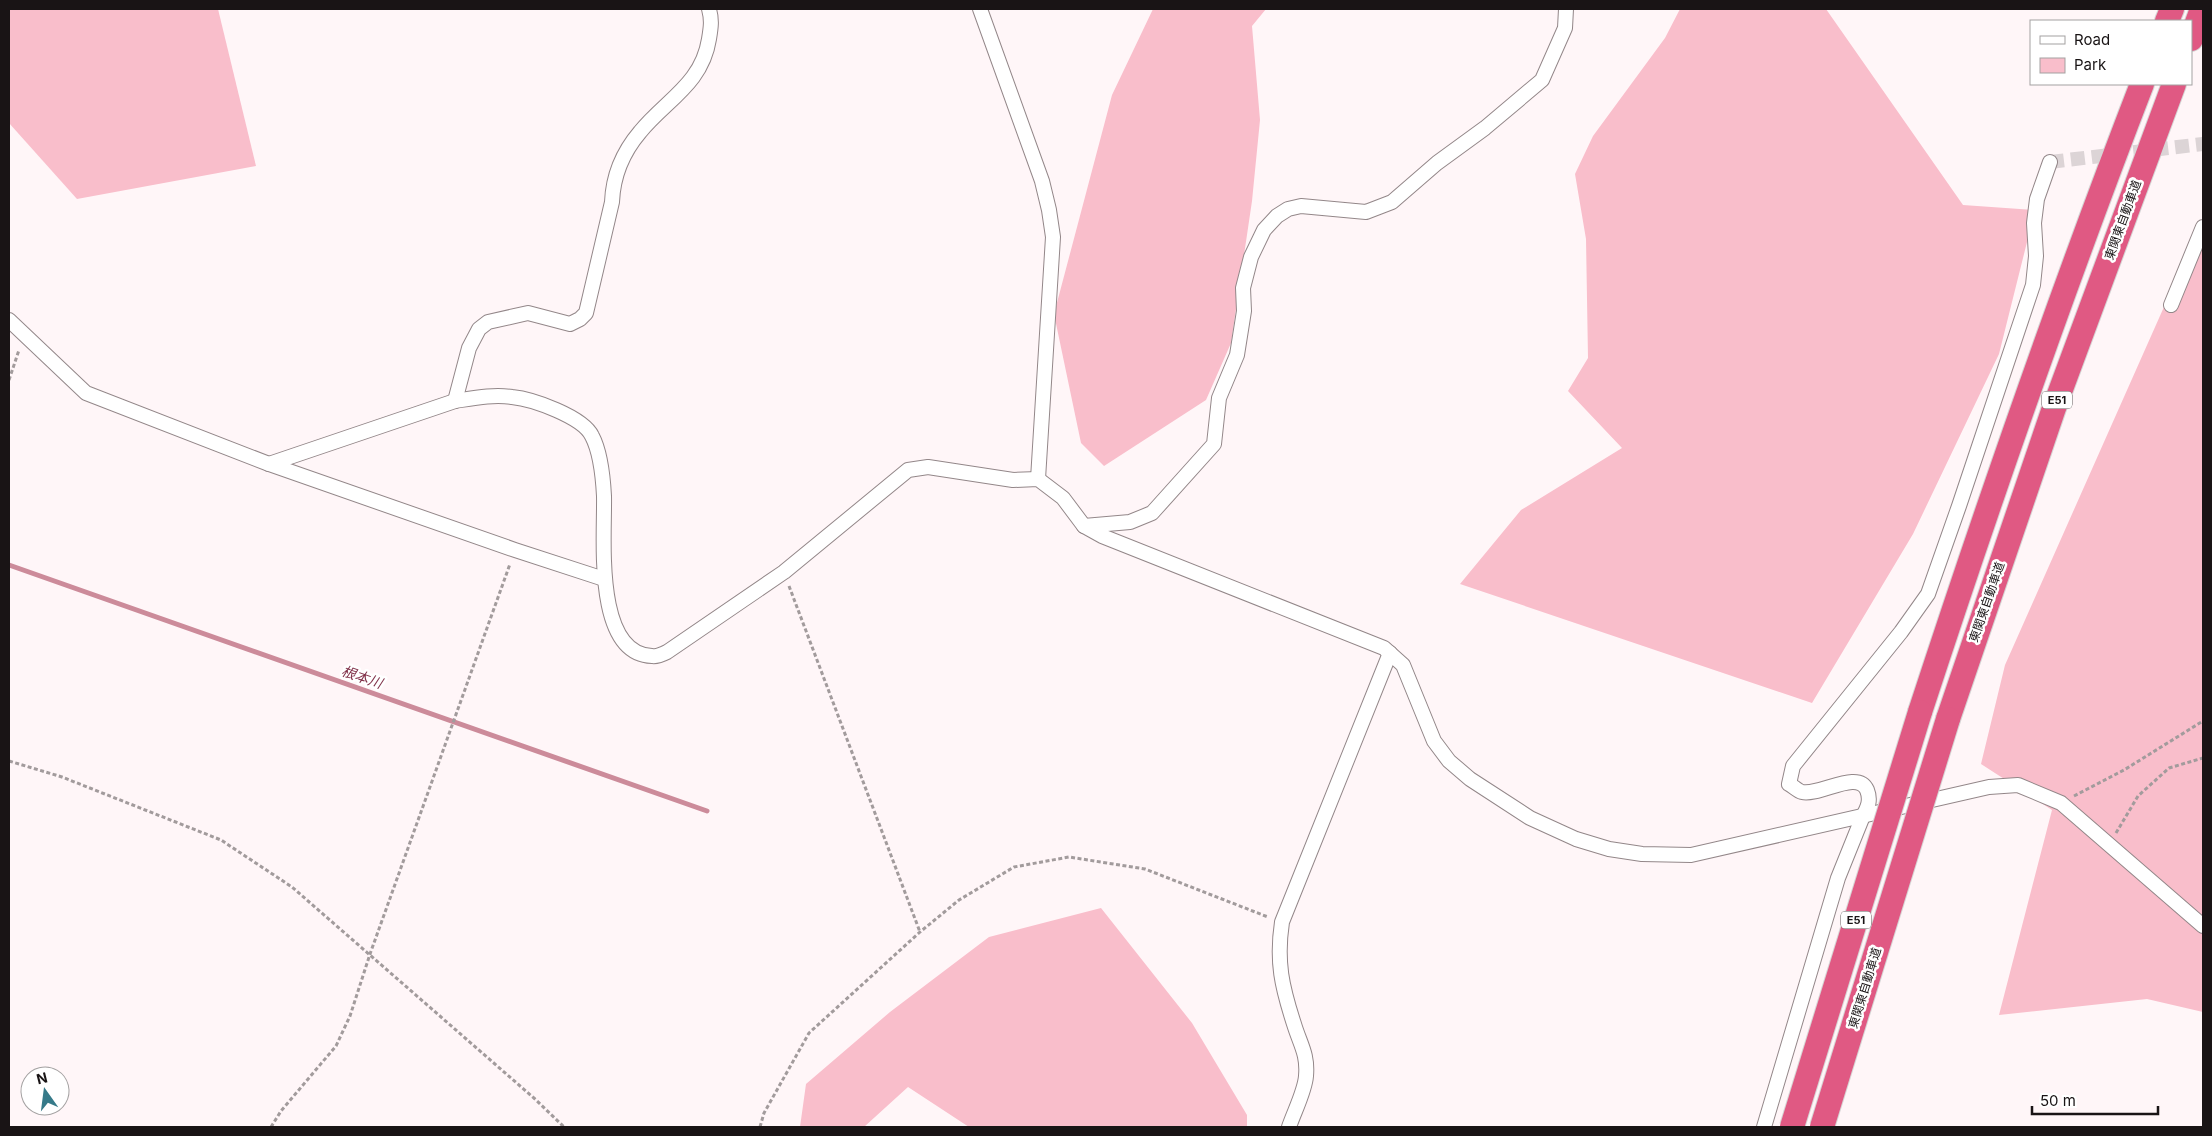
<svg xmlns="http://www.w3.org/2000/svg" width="2212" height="1136" font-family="Inter,'Noto Sans JP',sans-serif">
	<rect width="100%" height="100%" fill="#fff6f8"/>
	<!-- green -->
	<g fill="#f9becb">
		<path d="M 9,9 L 218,9 L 256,166 L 77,199 L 9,123 Z"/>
		<path d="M 1153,9 L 1266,9 L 1252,26 L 1260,120 L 1252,201 L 1231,343 L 1206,400 L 1104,466 L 1081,443 L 1054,314 L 1112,95 Z"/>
		<path d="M 1680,9 L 1826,9 L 1963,205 L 2035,210 L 1999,354 L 1913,534 L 1812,703 L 1460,584 L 1521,510 L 1622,448 L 1568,391 L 1588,358 L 1586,239 L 1575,174 L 1593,136 L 1665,38 Z"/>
		<path d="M 2203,219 L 2203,1012 L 2147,999 L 1999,1015 L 2052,810 L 1981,764 L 2005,665 Z"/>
		<path d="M 1101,908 L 1192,1023 L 1247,1115 L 1247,1127 L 969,1127 L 908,1087 L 864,1127 L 800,1127 L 806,1084 L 890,1012 L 989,937 Z"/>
	</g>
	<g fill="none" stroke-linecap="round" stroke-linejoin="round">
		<!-- stream -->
		<path stroke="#cc8b9a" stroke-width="5" d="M 9,565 L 707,811"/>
		<!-- minor-tunnel -->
		<path stroke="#dcd4d6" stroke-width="14" stroke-dasharray="14 7" stroke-linecap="butt" d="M 2050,162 L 2203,144"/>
		<defs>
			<g id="minor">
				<path d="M 980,9 L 1042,181 L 1049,210 L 1053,237 L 1038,479"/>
				<path d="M 2171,305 L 2203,227"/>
				<path d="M 9,320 L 86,393 L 269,464 L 515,550 L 604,579"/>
				<path d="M 455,401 L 469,348 L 479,329 L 488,322 L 528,313 L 570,324 L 580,319 L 586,313 L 612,202 C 613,177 623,152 640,132 C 666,100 702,84 709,39 C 711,27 712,20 709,9"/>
				<path d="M 269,464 L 455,401 C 474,398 494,394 512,397 C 533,399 583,417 592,436 C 601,453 603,477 604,496 C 605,535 593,654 652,656 C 657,657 663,654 667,652 L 784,572 L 908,470 L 928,467 L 1013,480 L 1038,479 L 1063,498 L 1084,526 L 1102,536 L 1384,648 L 1403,665 L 1434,741 L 1449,761 L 1470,779 L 1530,818 L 1576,839 L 1609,849 L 1642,854 L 1691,855 L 1989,787 L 2018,785 L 2061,803 L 2203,926"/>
				<path d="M 1084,526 L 1130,522 L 1152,513 L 1214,444 L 1219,398 L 1237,355 L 1244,311 L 1243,288 L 1251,257 L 1264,230 L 1277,216 L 1288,209 L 1301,206 L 1366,212 L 1392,202 L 1437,163 L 1485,128 L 1542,80 L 1565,28 L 1566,9"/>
				<path d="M 1289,1127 C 1294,1112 1305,1091 1306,1076 C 1308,1054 1300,1044 1294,1024 C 1282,987 1276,962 1282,922 L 1390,653"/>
				<path d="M 1764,1127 L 1838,878 L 1863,816 C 1868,807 1871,800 1867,790 C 1858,769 1820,796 1802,792 C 1798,791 1793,786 1789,784 L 1793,766 L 1901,632 L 1928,594 L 1959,506 L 2033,285 L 2036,256 L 2034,223 L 2037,199 L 2050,162"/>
			</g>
			<g id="motorway">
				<path d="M 2167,21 L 2172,9"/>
				<path d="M 2191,39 L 2202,9"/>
				<path d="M 1920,712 C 1989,501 2062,291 2142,84"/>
				<path d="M 1948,719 L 2054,408 L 2174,84"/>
			</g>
		</defs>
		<!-- minor casing -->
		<use href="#minor" stroke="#938789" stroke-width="16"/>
		<!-- motorway casing -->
		<use href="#motorway" stroke="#d6d5d5" stroke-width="26"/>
		<!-- path -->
		<g stroke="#a29b9c" stroke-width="3" stroke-dasharray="4 2.5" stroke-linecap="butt">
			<path d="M 9,380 L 19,350"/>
			<path d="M 789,586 L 920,932"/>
			<path d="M 9,761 L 62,777 L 221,840 L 292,887 L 535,1099 L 564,1127"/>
			<path d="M 2074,796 L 2124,770 L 2203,721"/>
			<path d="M 2116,833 L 2138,796 L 2169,768 L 2203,758"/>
			<path d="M 271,1127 L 281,1111 L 336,1046 L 350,1016 L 370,954 L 510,564"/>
			<path d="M 760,1127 L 764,1113 L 809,1033 L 920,932 L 959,900 L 1014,867 L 1069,857 L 1145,869 L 1268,917"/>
		</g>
		<!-- minor -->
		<use href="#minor" stroke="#fff" stroke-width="14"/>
		<!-- motorway -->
		<use href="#motorway" stroke="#e05983" stroke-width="24"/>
		<defs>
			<g id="motorway-bridge">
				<path d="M 1792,1127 L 1920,712"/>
				<path d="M 1822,1127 L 1948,719"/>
			</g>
		</defs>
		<!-- motorway-bridge casing -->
		<use href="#motorway-bridge" stroke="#d6d5d5" stroke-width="26" stroke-linecap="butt"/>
		<!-- motorway-bridge -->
		<use href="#motorway-bridge" stroke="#e05983" stroke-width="24"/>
	</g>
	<g text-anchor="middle" stroke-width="5" stroke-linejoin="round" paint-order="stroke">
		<!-- shield labels -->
		<g fill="#fff" stroke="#5e5a5b" stroke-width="1">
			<rect x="2042" y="391.5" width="30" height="17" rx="4"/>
			<rect x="1841" y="911.5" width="30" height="17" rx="4"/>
		</g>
		<g font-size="11" font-weight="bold" fill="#191415">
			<text x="2057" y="404">E51</text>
			<text x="1856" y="924">E51</text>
		</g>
		<!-- street labels -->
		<g font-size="12" fill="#191415" stroke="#fff">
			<text transform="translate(2123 220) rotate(-70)" y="4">東関東自動車道</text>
			<text transform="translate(1987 602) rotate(-71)" y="4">東関東自動車道</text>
			<text transform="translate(1865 988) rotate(-73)" y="4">東関東自動車道</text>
		</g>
		<!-- water labels -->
		<g font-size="14" font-style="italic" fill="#81324a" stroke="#fff">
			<text transform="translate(362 677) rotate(19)" y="5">根本川</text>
		</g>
	</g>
	<!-- border -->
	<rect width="2212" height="1136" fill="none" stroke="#191415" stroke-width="20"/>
	<!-- legend -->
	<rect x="2030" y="20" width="162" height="65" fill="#ffffff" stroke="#a3a1a1"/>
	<rect x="2040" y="36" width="25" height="8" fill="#ffffff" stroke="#a3a1a1"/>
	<text x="2074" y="45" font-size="15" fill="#191415">Road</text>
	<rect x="2040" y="58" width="25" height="15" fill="#f9becb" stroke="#a3a1a1"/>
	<text x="2074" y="70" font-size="15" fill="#191415">Park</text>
	<!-- north arrow -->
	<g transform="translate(45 1091) rotate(346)"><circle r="24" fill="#ffffff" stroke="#a3a1a1"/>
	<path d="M0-4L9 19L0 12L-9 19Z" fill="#367a89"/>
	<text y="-8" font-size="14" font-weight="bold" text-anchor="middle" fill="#191415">N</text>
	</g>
	<!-- scale -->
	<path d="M2032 1106v8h126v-8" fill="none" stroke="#191415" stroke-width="2.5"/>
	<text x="2040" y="1106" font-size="15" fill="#191415" stroke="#ffffff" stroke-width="4" paint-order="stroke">50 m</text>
</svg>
